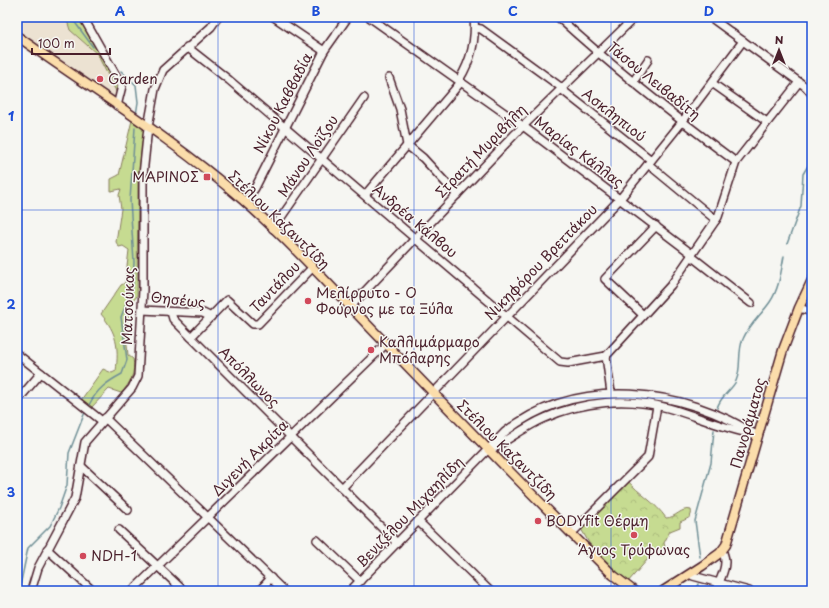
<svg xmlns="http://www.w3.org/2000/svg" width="829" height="608" font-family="'Playpen Sans',sans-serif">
	<defs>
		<pattern id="park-crowns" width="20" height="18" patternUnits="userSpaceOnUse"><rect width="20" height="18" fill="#c6db91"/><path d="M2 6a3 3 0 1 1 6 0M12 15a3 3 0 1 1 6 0" fill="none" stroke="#acbc7d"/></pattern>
	</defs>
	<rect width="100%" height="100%" fill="#f6f6f2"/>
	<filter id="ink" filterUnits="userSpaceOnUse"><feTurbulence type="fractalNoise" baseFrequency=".025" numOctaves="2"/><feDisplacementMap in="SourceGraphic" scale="8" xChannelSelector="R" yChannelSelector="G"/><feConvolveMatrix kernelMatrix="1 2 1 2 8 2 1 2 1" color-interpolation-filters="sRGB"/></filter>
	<g filter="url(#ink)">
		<!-- built -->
		<path fill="#ece2d2" d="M 24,17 L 66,17 L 70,30 L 97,54 L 116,89 L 118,95 L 116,99 L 17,33 L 17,24 Z"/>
		<!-- green -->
		<g fill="#c6db91" stroke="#887d5e">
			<path d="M 66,17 L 81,17 L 120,87 L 118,95 L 97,54 L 70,30 Z"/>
			<path d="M 132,120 L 144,129 L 138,181 L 137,296 L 129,306 L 129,317 L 125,325 L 128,355 L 133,359 C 136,372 130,384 121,393 L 109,389 L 91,408 L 81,400 L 103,369 L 112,373 L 116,371 C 119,347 117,333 101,314 L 121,285 L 125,283 L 129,250 L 123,246 L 119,247 L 116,242 L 121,209 L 119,195 L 121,189 L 111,191 L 111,179 L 119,175 Z"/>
		</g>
		<!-- park -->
		<path fill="url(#park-crowns)" stroke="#887d5e" d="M 627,480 C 639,494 655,502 666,518 C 676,518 681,507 691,510 C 693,518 686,519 680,522 L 680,527 L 670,531 L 664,543 L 666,551 L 662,556 L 655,551 L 627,583 L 589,543 L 580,527 Z"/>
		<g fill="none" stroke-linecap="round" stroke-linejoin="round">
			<!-- stream -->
			<g stroke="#6f8f96" stroke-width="1.5">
				<path d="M 71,17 L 93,47"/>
				<path d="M 121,71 L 136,85 L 138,102 L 136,115"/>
				<path d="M 787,244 L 801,206 L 803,174 L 812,159"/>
				<path d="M 89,405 C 97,389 107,382 122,374 L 127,360 L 121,317 L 133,287 L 134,262 L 130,200 L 135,128"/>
				<path d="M 717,408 C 721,395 732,390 736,381 C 742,368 737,352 743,339 C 749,325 761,315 770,302 C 779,289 781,272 784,256"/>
				<path d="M 700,557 L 695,521 L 711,463 L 714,430"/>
				<path d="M 19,591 L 28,548 L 50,526 L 59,508 L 67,485 L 69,453 L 85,412"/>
				<path d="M 695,591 L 699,584"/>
			</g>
			<defs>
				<g id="minor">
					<path d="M 83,17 L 122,86 L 117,106"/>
					<path d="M 274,17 L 324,51"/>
					<path d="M 369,17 L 523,126 L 692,254"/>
					<path d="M 558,17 C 615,69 674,116 736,162"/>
					<path d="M 710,17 L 806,87 L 812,94"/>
					<path d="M 475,28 L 481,29 L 562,88"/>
					<path d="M 187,47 L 229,80 L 560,362 L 568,363 L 606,356 L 611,393"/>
					<path d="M 389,78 L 400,109 L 407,145 L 423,158 L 457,195"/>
					<path d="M 459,80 C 471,61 476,39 474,17"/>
					<path d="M 633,82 L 648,60"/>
					<path d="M 712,83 L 767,122"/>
					<path d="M 561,89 L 651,160"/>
					<path d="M 648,164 L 716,220"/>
					<path d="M 365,195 L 461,82"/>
					<path d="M 245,202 L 255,188 L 324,51 L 348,17"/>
					<path d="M 273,229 L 364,98"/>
					<path d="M 691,256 L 751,303"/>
					<path d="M 350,307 L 515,134 L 635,17"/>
					<path d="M 799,308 L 812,312"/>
					<path d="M 142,310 L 203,313 L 211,317"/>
					<path d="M 171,312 L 173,319 L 397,543"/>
					<path d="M 643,315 L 605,279 L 656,226"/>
					<path d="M 191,337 L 227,300 L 253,324 L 258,324 L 312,268"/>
					<path d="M 17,354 L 102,421"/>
					<path d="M 606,356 L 671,285 L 718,217 L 736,162 L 799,82"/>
					<path d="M 17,401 L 41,373"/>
					<path d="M 105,418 L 284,591"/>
					<path d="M 492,449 C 510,439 526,426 545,418 C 583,401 627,397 668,408 C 696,416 723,428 752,434"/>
					<path d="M 81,466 L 128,510"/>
					<path d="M 342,488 L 620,199 L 682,122 L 743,41"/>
					<path d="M 418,521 L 490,591"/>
					<path d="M 119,530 L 184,591"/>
					<path d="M 572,533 L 648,457 L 657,406"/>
					<path d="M 317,540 L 360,581"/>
					<path d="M 47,549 L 93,591"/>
					<path d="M 693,576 L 749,591"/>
					<path d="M 31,591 L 38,568 L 75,498 L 85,442 L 132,388 L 138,376 L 143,290 L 143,175 L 148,127 L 155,89 L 163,70 L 211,27 L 218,17"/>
					<path d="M 132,591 L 386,344"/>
					<path d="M 259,591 L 271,578"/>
					<path d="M 350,591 L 505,432 C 579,374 683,388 758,436"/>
					<path d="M 716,591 C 720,578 730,564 722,551"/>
				</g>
				<g id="major">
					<path d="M 17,36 C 93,90 173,139 243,200 C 295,246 341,298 389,347 C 463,424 537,500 613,575 L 634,591"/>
					<path d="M 663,591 L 702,566 L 720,553 L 726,545 L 783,350 L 799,308 L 812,280"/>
				</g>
			</defs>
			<!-- minor casing -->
			<use href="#minor" stroke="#4a1f2b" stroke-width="10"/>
			<!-- major casing -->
			<use href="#major" stroke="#4a1f2b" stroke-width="11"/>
			<!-- minor -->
			<use href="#minor" stroke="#f6f6f2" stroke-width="7"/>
			<!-- major -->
			<use href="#major" stroke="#fbddab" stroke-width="8"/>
		</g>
	</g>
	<!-- grid -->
	<path fill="none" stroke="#1d4ed8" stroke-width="1" stroke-opacity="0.55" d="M 218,17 L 218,591M 414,17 L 414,591M 611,17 L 611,591M 17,210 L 812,210M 17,398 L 812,398"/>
	<!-- markers -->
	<g fill="#d1495b" stroke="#f6f6f2" stroke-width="1.5">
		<circle cx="100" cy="79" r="4"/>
		<rect x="203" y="173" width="8" height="8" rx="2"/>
		<circle cx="308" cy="301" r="4"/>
		<circle cx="371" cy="350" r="4"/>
		<circle cx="538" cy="521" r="4"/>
		<circle cx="634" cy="535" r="4"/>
		<circle cx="83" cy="556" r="4"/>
	</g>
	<g text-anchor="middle" stroke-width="3" stroke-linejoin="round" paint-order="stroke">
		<!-- poi labels -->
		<g font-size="14" fill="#4a1f2b" stroke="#f6f6f2" text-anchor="start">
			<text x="108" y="84">Garden</text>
			<text x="199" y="182" text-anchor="end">ΜΑΡΙΝΟΣ</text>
			<text x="316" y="298">Μελίρρυτο - Ο<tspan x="316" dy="16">Φούρνος με τα Ξύλα</tspan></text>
			<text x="379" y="347">Καλλιμάρμαρο<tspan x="379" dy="16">Μπόλαρης</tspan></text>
			<text x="546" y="526">BODYfit Θέρμη</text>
			<text x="634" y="555" text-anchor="middle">Άγιος Τρύφωνας</text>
			<text x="91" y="561">NDH-1</text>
		</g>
		<!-- street labels -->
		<g font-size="14" fill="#4a1f2b" stroke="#f6f6f2">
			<text transform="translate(654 81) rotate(39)" y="5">Τάσου Λειβαδίτη</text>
			<text transform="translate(283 103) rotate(-63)" y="5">Νίκου Καββαδία</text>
			<text transform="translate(614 115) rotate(38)" y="5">Ασκληπιού</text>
			<text transform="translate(481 151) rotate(-46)" y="5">Στρατή Μυριβήλη</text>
			<text transform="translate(579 152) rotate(37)" y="5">Μαρίας Κάλλας</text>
			<text transform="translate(308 156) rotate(-56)" y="5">Μάνου Λοϊζου</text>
			<text transform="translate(279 220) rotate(44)" y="5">Στέλιου Καζαντζίδη</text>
			<text transform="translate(415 221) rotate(40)" y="5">Ανδρέα Κάλβου</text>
			<text transform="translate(541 262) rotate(-46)" y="5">Νικηφόρου Βρεττάκου</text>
			<text transform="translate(275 287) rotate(-46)" y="5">Ταντάλου</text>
			<text transform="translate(178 300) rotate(6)" y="5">Θησέως</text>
			<text transform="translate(128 306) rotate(-88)" y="5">Ματσούκας</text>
			<text transform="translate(249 377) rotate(45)" y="5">Απόλλωνος</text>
			<text transform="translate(748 423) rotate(-74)" y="5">Πανοράματος</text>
			<text transform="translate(507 450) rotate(45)" y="5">Στέλιου Καζαντζίδη</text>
			<text transform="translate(250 458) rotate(-45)" y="5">Διγενή Ακρίτα</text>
			<text transform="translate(410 512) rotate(-46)" y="5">Βενιζέλου Μιχαηλίδη</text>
		</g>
	</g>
	<!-- margin -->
	<rect width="829" height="608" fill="none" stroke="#f6f6f2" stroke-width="44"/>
	<!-- north arrow -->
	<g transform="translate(779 50)" stroke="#f6f6f2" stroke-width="3" paint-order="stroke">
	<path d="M0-3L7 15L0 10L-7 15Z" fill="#4a1f2b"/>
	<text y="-6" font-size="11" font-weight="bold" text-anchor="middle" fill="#4a1f2b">N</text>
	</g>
	<!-- scale -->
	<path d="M32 48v6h78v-6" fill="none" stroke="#4a1f2b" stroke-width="2"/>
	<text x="38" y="48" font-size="12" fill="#4a1f2b" stroke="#f6f6f2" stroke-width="3" paint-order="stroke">100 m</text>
	<rect x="22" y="22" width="785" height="564" fill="none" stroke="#1d4ed8" stroke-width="1.5"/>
	<g font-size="13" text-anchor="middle" font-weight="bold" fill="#1d4ed8">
		<text x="120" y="16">A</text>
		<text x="316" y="16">B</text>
		<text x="513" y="16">C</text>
		<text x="709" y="16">D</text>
		<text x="11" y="121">1</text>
		<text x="11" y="309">2</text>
		<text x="11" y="497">3</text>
	</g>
</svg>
